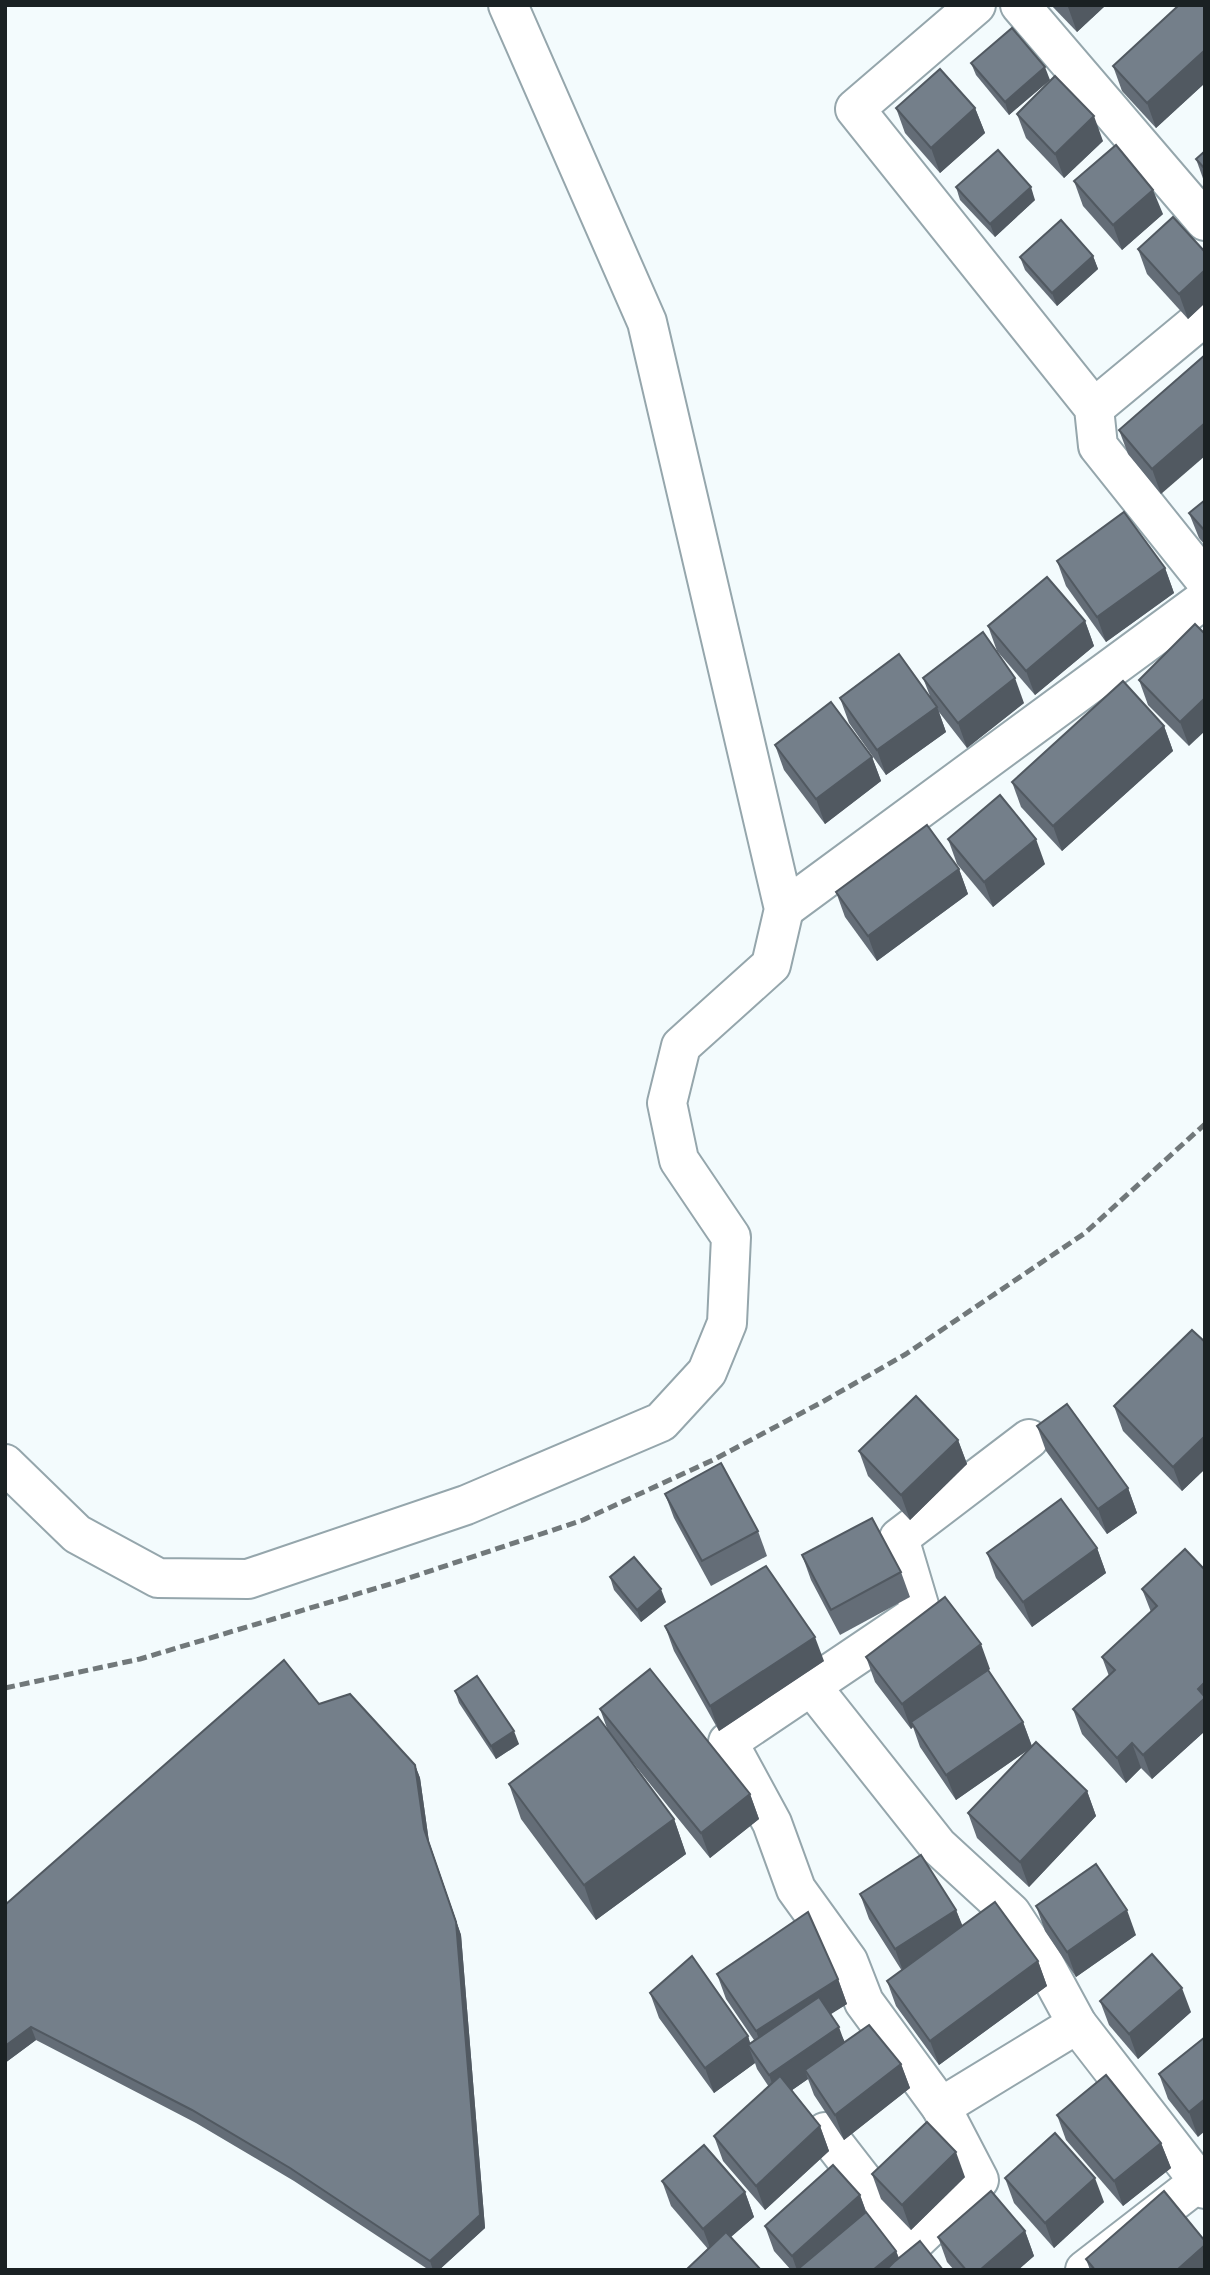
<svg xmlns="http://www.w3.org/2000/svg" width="1210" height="2275" font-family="Montserrat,sans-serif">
	<rect width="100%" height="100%" fill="#f3fbfd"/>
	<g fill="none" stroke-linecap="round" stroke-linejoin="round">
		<defs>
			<g id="minor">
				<path d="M 976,5 L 855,109 L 1094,408 L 1098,446 L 1205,580"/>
				<path d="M 1020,5 L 1205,221"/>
				<path d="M 1094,408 L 1205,316"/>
				<path d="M 784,909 L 1205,599"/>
				<path d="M 5,1464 L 77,1534 L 158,1578 L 248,1579 L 466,1505 L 661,1422 L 707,1372 L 727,1323 L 731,1237 L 679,1160 L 667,1103 L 681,1046 L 771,965 L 784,909 L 647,322 L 508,5"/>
				<path d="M 812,1687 L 938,1846 L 1011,1913 L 1045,1965 L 1077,2024 L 1205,2189"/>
				<path d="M 941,2107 L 1077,2024"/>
				<path d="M 825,2132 L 912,2244 L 979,2180 L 941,2107 L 864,2002 L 848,1961 L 796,1889 L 772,1823 L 728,1742 L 921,1612 L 899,1538 L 1029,1439"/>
				<path d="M 1085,2270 L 1200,2181"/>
			</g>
		</defs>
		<!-- minor casing -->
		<use href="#minor" stroke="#95a6ac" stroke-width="42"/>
		<!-- minor -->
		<use href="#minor" stroke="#fff" stroke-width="38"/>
		<!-- rail -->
		<path stroke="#71787a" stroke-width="5" stroke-dasharray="10 5" stroke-linecap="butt" d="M 5,1688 L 140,1659 L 397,1582 L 583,1520 L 715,1459 L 824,1401 L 906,1354 L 1085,1233 L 1205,1124"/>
	</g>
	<!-- wall -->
	<g fill="#646d77">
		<path d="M 1051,5 L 1106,5 L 1077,32 Z"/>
		<path d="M 1205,5 L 1205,83 L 1156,128 L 1122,91 L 1113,66 Z"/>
		<path d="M 971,63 L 1050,80 L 1009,115 L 976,75 Z"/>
		<path d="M 896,108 L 975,108 L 985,133 L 940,173 L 905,133 Z"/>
		<path d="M 1017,114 L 1103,141 L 1064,178 L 1026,138 Z"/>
		<path d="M 1205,151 L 1205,184 L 1196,159 Z"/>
		<path d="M 1074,181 L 1163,214 L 1122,250 L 1083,206 Z"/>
		<path d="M 956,187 L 1035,200 L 995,237 L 960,200 Z"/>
		<path d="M 1138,249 L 1205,252 L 1205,303 L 1188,319 L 1147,274 Z"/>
		<path d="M 1093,256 L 1098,269 L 1057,306 L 1025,270 L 1020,257 Z"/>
		<path d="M 1205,355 L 1161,494 L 1128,454 L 1119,430 Z"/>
		<path d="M 1205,500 L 1205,545 L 1199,538 L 1189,513 Z"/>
		<path d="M 1057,561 L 1165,568 L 1174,593 L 1106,642 L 1066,586 Z"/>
		<path d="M 1085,621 L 1094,646 L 1035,695 L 997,651 L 988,626 Z"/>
		<path d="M 1195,624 L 1189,746 L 1148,705 L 1139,680 Z"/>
		<path d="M 923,678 L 1024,703 L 967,748 L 939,712 L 946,732 L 886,775 L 849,723 L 840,698 L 930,696 Z"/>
		<path d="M 1164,726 L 1173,751 L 1062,851 L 1021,807 L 1012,782 Z"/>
		<path d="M 775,745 L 872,757 L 881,781 L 825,824 L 784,770 Z"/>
		<path d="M 948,839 L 1045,864 L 993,907 L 957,864 Z"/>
		<path d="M 959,869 L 968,894 L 877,961 L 845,917 L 836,892 Z"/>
		<path d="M 1205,1342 L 1205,1469 L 1182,1491 L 1123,1431 L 1114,1406 Z"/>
		<path d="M 1037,1426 L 1128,1488 L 1137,1513 L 1107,1534 L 1046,1451 Z"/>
		<path d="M 958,1440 L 967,1464 L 910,1520 L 868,1476 L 859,1451 Z"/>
		<path d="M 665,1494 L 758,1531 L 767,1556 L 711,1586 L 674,1518 Z"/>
		<path d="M 1097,1548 L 1106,1573 L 1032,1627 L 996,1578 L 987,1553 Z"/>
		<path d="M 802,1555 L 901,1572 L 910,1597 L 840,1635 L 811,1580 Z"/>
		<path d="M 1205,1570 L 1205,1731 L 1152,1779 L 1141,1768 L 1126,1783 L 1082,1734 L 1073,1709 L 1109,1676 L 1102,1657 L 1151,1612 L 1142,1589 Z"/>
		<path d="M 610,1577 L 666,1602 L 641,1622 L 614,1590 Z"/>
		<path d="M 665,1626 L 824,1661 L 719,1731 L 674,1651 Z"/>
		<path d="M 866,1657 L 990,1669 L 986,1671 L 1023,1722 L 1032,1746 L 1087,1791 L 1096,1816 L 1029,1887 L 977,1838 L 968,1813 L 1028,1750 L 956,1800 L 920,1747 L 913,1727 L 911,1729 L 875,1682 Z"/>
		<path d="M 455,1691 L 519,1744 L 496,1759 L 459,1703 Z"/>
		<path d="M 319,1704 L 415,1765 L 420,1778 L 429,1842 L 461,1935 L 485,2228 L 439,2270 L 429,2270 L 294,2181 L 196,2123 L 36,2040 L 5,2063 L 5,1905 Z"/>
		<path d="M 600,1709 L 750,1794 L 759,1819 L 710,1858 L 625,1753 L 674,1819 L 686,1854 L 596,1920 L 521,1819 L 509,1784 L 608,1731 Z"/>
		<path d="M 860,1894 L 956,1910 L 962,1926 L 1038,1961 L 1047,1986 L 939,2065 L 896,2006 L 887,1981 L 902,1971 L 869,1919 Z"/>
		<path d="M 1036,1906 L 1136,1935 L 1076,1977 L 1045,1931 Z"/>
		<path d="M 717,1974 L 838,1979 L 847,2004 L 830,2014 L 845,2042 L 901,2064 L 910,2088 L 844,2140 L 814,2095 L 808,2079 L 792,2090 L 820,2126 L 829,2151 L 765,2210 L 723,2161 L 714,2136 L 769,2087 L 757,2069 L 755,2063 L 714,2093 L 659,2018 L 650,1993 L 748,2036 L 750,2043 L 754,2040 L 726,1999 Z"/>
		<path d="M 1100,2001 L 1191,2012 L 1138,2059 L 1109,2025 Z"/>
		<path d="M 1205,2037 L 1198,2137 L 1168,2099 L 1159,2074 Z"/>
		<path d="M 1057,2115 L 1161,2143 L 1171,2168 L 1123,2206 L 1066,2140 Z"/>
		<path d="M 872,2174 L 965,2177 L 911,2230 L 881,2199 Z"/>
		<path d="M 1005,2178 L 1104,2202 L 1054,2248 L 1014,2203 Z"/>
		<path d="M 662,2181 L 745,2192 L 754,2217 L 731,2237 L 708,2249 L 671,2206 Z"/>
		<path d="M 860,2195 L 867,2214 L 896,2251 L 899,2258 L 943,2270 L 791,2270 L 774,2251 L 765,2226 Z"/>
		<path d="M 1025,2231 L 1034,2256 L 1018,2270 L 954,2270 L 947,2262 L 938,2237 Z"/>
		<path d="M 1086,2259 L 1205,2270 L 1090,2270 Z"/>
	</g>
	<!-- shaded-wall -->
	<g fill="#515961">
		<path d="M 1070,5 L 1106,5 L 1077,32 L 1068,7 Z"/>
		<path d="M 1205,50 L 1205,83 L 1156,128 L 1147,103 Z"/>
		<path d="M 1045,67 L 1050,80 L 1009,115 L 1005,102 Z"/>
		<path d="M 975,108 L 985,133 L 940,173 L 931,148 Z"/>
		<path d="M 1094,116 L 1103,141 L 1064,178 L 1055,154 Z"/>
		<path d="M 1031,187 L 1035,200 L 995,237 L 990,224 Z"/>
		<path d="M 1153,190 L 1163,214 L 1122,250 L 1113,225 Z"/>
		<path d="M 1093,256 L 1098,269 L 1057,306 L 1052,293 Z"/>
		<path d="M 1205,270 L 1205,303 L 1188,319 L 1179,294 Z"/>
		<path d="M 1205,423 L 1205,456 L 1161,494 L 1152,469 Z"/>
		<path d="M 1165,568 L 1174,593 L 1106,642 L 1097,617 Z"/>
		<path d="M 1085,621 L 1094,646 L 1035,695 L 1026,671 Z"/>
		<path d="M 1015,678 L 1024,703 L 967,748 L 958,723 Z"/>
		<path d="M 1205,698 L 1205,731 L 1189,746 L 1180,722 Z"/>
		<path d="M 937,707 L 946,732 L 886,775 L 877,750 Z"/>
		<path d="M 1164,726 L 1173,751 L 1062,851 L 1053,826 Z"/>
		<path d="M 872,757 L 881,781 L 825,824 L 816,799 Z"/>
		<path d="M 1036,839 L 1045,864 L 993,907 L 984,882 Z"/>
		<path d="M 959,869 L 968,894 L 877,961 L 868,936 Z"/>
		<path d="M 1205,1436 L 1205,1469 L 1182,1491 L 1173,1467 Z"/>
		<path d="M 958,1440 L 967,1464 L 910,1520 L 901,1495 Z"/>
		<path d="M 1128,1488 L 1137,1513 L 1107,1534 L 1098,1509 Z"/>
		<path d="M 1097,1548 L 1106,1573 L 1032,1627 L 1023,1602 Z"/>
		<path d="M 661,1589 L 666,1602 L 641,1622 L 637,1610 Z"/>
		<path d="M 815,1637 L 824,1661 L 719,1731 L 710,1706 Z"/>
		<path d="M 981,1644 L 990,1669 L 914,1726 L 911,1722 L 913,1727 L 911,1729 L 902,1704 Z"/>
		<path d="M 1205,1682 L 1205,1731 L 1152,1779 L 1143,1755 L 1198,1689 Z"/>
		<path d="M 1023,1722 L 1032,1747 L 956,1800 L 946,1775 Z"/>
		<path d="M 514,1731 L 519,1744 L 496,1759 L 491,1746 Z"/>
		<path d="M 1132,1743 L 1141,1768 L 1126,1783 L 1117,1758 Z"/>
		<path d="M 415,1765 L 420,1778 L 429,1842 L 461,1935 L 485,2228 L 439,2270 L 433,2270 L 430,2261 L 424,1829 Z"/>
		<path d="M 1087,1791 L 1096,1816 L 1029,1887 L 1020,1862 Z"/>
		<path d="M 750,1794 L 759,1819 L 710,1858 L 701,1833 Z"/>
		<path d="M 674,1819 L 686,1854 L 596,1920 L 584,1885 Z"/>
		<path d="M 956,1910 L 966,1934 L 904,1974 L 895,1949 Z"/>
		<path d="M 1127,1910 L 1136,1935 L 1076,1977 L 1067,1952 Z"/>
		<path d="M 1038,1961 L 1047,1986 L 939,2065 L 930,2041 Z"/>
		<path d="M 838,1979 L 847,2004 L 765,2056 L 756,2031 Z"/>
		<path d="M 1182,1988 L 1191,2012 L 1138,2059 L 1129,2034 Z"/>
		<path d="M 31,2027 L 36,2040 L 5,2063 L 5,2046 Z"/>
		<path d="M 839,2027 L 848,2052 L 805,2070 L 808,2079 L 778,2100 L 769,2075 Z"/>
		<path d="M 748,2036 L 753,2053 L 748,2045 L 755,2063 L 714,2093 L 705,2068 Z"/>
		<path d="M 901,2064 L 910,2088 L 844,2140 L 835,2115 Z"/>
		<path d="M 1205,2099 L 1205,2131 L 1198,2137 L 1189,2112 Z"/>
		<path d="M 820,2126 L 829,2151 L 765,2210 L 756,2186 Z"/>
		<path d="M 1161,2143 L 1171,2168 L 1123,2206 L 1114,2181 Z"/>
		<path d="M 956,2152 L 965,2177 L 911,2230 L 902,2205 Z"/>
		<path d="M 1095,2178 L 1104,2202 L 1054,2248 L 1045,2223 Z"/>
		<path d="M 745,2192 L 754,2217 L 712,2253 L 703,2229 Z"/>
		<path d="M 860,2195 L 869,2220 L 797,2270 L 792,2256 Z"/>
		<path d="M 1025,2231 L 1034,2256 L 1018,2270 L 980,2270 Z"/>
		<path d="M 1205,2245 L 1205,2270 L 1177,2270 Z"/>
		<path d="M 896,2251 L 903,2270 L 873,2270 Z"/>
	</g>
	<!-- building -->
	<g fill="#747f8a" stroke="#515961" stroke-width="2">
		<path d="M 1179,5 L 1205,5 L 1205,50 L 1147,103 L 1113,66 Z"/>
		<path d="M 1012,28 L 1045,67 L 1005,102 L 971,63 Z"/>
		<path d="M 940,69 L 975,108 L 931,148 L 896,108 Z"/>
		<path d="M 1055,76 L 1094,116 L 1055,154 L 1017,114 Z"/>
		<path d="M 1116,145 L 1153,190 L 1113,225 L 1074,181 Z"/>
		<path d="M 998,150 L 1031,187 L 990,224 L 956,187 Z"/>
		<path d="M 1205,151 L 1205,169 L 1196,159 Z"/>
		<path d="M 1173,217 L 1205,252 L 1205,270 L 1179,294 L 1138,249 Z"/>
		<path d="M 1061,220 L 1093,256 L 1052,293 L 1020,257 Z"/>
		<path d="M 1205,355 L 1205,423 L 1152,469 L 1119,430 Z"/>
		<path d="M 1205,500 L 1205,531 L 1189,513 Z"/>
		<path d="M 1124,512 L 1165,568 L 1097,617 L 1057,561 Z"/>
		<path d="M 1047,577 L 1085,621 L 1026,671 L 988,626 Z"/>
		<path d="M 1195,624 L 1205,634 L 1205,698 L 1180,722 L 1139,680 Z"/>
		<path d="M 983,632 L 1015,678 L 958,723 L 923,678 Z"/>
		<path d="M 899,654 L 937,707 L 877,750 L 840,698 Z"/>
		<path d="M 1123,681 L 1164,726 L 1053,826 L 1012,782 Z"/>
		<path d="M 831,702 L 872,757 L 816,799 L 775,745 Z"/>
		<path d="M 1000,795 L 1036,839 L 984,882 L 948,839 Z"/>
		<path d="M 927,825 L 959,869 L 868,936 L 836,892 Z"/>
		<path d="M 1192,1330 L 1205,1342 L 1205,1436 L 1173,1467 L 1114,1406 Z"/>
		<path d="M 916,1396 L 958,1440 L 901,1495 L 859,1451 Z"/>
		<path d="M 1067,1404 L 1128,1488 L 1098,1509 L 1037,1426 Z"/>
		<path d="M 721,1463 L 758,1531 L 702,1561 L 665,1494 Z"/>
		<path d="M 1061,1499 L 1097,1548 L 1023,1602 L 987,1553 Z"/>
		<path d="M 872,1518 L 901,1572 L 831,1610 L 802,1555 Z"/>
		<path d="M 1185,1549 L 1205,1570 L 1205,1682 L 1198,1689 L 1205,1697 L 1205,1698 L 1143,1755 L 1132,1743 L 1117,1758 L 1073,1709 L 1115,1670 L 1102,1657 L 1157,1606 L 1142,1589 Z"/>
		<path d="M 634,1557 L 661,1589 L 637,1610 L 610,1577 Z"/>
		<path d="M 766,1566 L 815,1637 L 710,1706 L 665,1626 Z"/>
		<path d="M 945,1597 L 981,1644 L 902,1704 L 866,1657 Z"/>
		<path d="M 284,1660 L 319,1704 L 350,1694 L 415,1765 L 424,1829 L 456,1922 L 480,2215 L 430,2261 L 290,2168 L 192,2110 L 31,2027 L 5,2046 L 5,1905 Z"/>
		<path d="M 650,1669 L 750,1794 L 701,1833 L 600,1709 Z"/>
		<path d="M 988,1670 L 1023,1722 L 946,1775 L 911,1722 Z"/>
		<path d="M 477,1676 L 514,1731 L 491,1746 L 455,1691 Z"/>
		<path d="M 598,1717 L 674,1819 L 584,1885 L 509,1784 Z"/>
		<path d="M 1036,1742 L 1087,1791 L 1020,1862 L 968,1813 Z"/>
		<path d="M 921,1855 L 956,1910 L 895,1949 L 860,1894 Z"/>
		<path d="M 1096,1864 L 1127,1910 L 1067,1952 L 1036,1906 Z"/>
		<path d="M 995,1902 L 1038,1961 L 930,2041 L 887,1981 Z"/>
		<path d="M 808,1912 L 838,1979 L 756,2031 L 717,1974 Z"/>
		<path d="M 1152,1954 L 1182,1988 L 1129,2034 L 1100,2001 Z"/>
		<path d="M 692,1956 L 748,2036 L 705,2068 L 650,1993 Z"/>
		<path d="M 819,1997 L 839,2027 L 769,2075 L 748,2045 Z"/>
		<path d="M 869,2025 L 901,2064 L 835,2115 L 805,2070 Z"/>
		<path d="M 1205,2037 L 1205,2099 L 1189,2112 L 1159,2074 Z"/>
		<path d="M 1106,2075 L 1161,2143 L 1114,2181 L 1057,2115 Z"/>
		<path d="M 780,2076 L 820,2126 L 756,2186 L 714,2136 Z"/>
		<path d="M 927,2122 L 956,2152 L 902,2205 L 872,2174 Z"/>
		<path d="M 1055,2133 L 1095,2178 L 1045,2223 L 1005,2178 Z"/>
		<path d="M 704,2145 L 745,2192 L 703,2229 L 662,2181 Z"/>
		<path d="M 833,2165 L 860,2195 L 792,2256 L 765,2226 Z"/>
		<path d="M 991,2191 L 1025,2231 L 980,2270 L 966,2270 L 938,2237 Z"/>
		<path d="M 1164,2191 L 1205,2241 L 1205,2245 L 1177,2270 L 1095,2270 L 1086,2259 Z"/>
		<path d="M 866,2212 L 896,2251 L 873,2270 L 798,2270 L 798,2269 Z"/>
		<path d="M 726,2232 L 761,2270 L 686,2270 Z"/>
		<path d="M 920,2241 L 943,2270 L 886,2270 L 894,2262 Z"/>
	</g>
	<!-- border -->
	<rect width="1210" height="2275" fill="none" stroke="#1a2123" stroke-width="14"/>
</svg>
